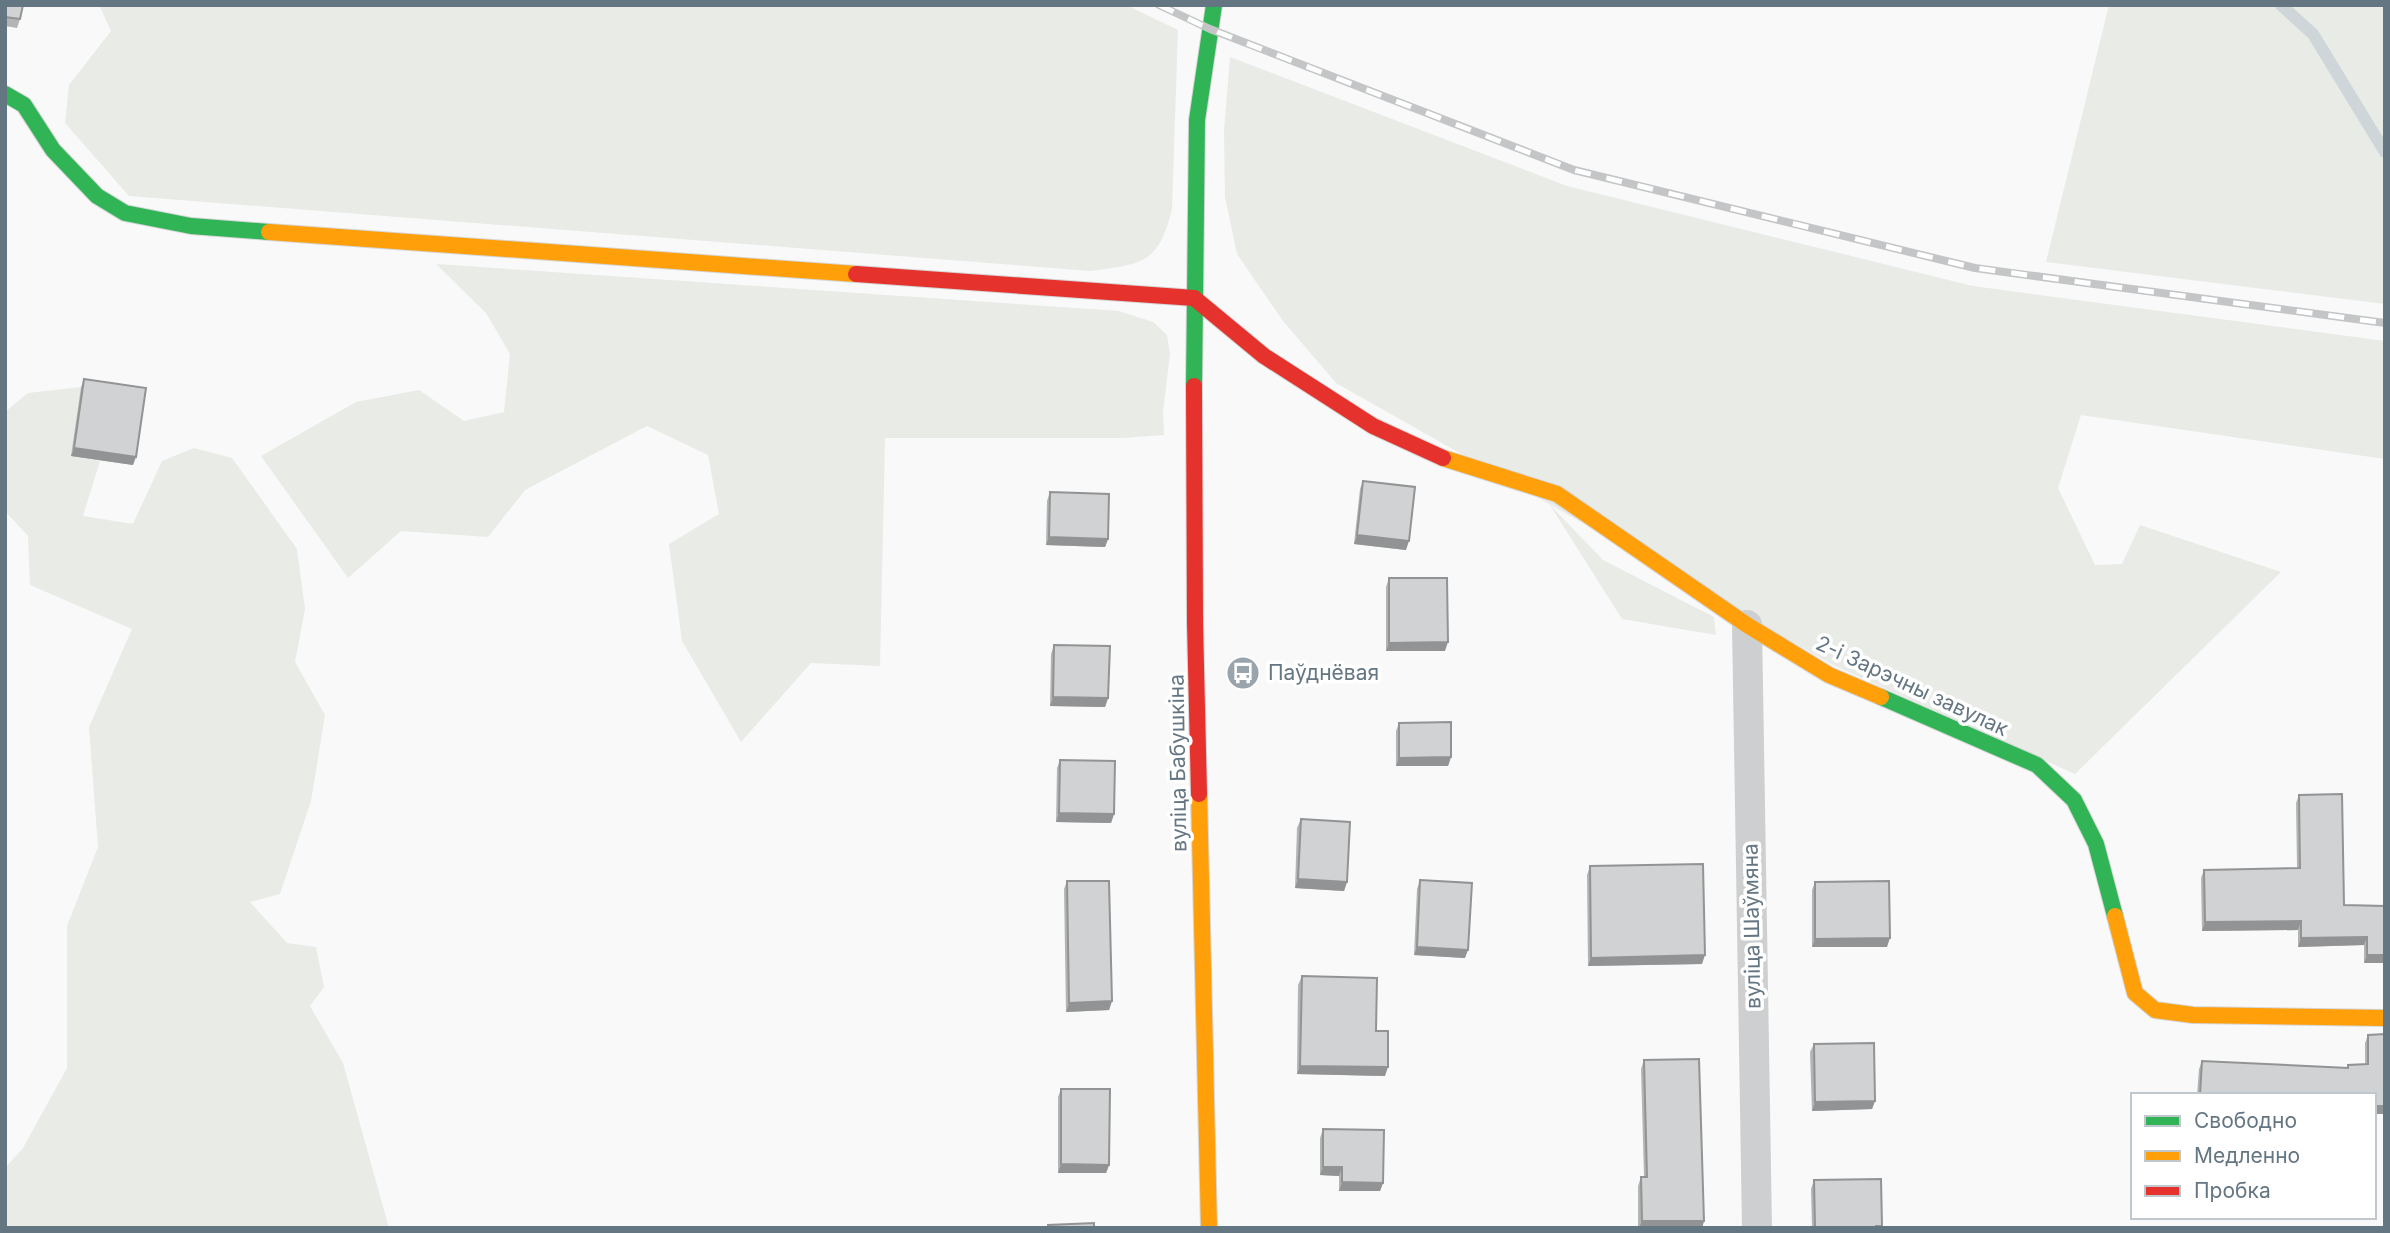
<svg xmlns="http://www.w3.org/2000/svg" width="2390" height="1233" font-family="Inter,sans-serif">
	<rect width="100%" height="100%" fill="#f9f9f9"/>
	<!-- green -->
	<g fill="#e8ebe6">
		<path d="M 99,5 L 1126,5 L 1178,30 L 1172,209 C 1159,263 1143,264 1091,271 L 129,196 L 65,123 L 69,85 L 111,31 Z"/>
		<path d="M 2109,5 L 2385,5 L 2385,304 L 2046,262 Z"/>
		<path d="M 1230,57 L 1567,186 L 1973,286 L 2385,341 L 2385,459 L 2081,415 L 2058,488 L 2095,565 L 2122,564 L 2140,525 L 2281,572 L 2075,774 L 1833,665 L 1336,383 L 1283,321 L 1237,254 L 1225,197 L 1224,131 Z"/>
		<path d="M 436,264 L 1119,311 L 1153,322 L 1167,335 L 1170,354 L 1163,412 L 1164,435 L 1122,438 L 885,438 L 880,666 L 811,663 L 741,742 L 682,641 L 669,544 L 719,514 L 708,455 L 647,426 L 525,490 L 488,537 L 401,531 L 348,578 L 261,456 L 356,402 L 419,390 L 464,421 L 504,412 L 510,354 L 486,313 Z"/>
		<path d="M 81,387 L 71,456 L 100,461 L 83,516 L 133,524 L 162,461 L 194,448 L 232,458 L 297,549 L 305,609 L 295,662 L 325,715 L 311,801 L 280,894 L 250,902 L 287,943 L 316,947 L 324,987 L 310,1006 L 343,1063 L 389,1228 L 5,1228 L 5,1168 L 23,1148 L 67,1068 L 67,926 L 98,847 L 89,727 L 132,629 L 30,585 L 28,536 L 5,511 L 5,412 L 28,393 Z"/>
		<path d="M 1550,505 L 1603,560 L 1714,617 L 1716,635 L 1622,619 Z"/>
	</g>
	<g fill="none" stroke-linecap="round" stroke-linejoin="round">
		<!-- stream -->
		<path stroke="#ced6d9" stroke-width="12" d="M 2281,5 L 2313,34 L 2385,152"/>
		<defs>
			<g id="fast">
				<path d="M 5,94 L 24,105 L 53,150 L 97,196 L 125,213 L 191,226 L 269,232"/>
				<path d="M 1194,386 L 1197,120 L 1214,5"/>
				<path d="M 1881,697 L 2037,765 L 2074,800 L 2096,844 L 2115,916"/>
			</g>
			<g id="slow">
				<path d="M 269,232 L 856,274"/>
				<path d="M 1443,458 L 1557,494 L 1747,625 L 1829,675 L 1881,697"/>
				<path d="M 1199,794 L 1209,1228"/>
				<path d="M 2115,916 L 2135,993 L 2155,1010 L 2193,1015 L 2385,1018"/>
			</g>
			<g id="jam">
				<path d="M 856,274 L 1194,298"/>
				<path d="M 1194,298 L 1264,356 L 1373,426 L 1443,458"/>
				<path d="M 1194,386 L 1195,623 L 1199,794"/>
			</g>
		</defs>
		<!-- fast casing -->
		<use href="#fast" stroke="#d5d6d7" stroke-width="18"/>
		<!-- slow casing -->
		<use href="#slow" stroke="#d5d6d7" stroke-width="18"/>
		<!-- jam casing -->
		<use href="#jam" stroke="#d5d6d7" stroke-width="18"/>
		<!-- street -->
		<path stroke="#cecfd0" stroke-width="30" d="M 1747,625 L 1757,1228"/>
		<!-- fast -->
		<use href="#fast" stroke="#30b455" stroke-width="16"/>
		<!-- slow -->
		<use href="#slow" stroke="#ff9f0a" stroke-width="16"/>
		<!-- jam -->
		<use href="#jam" stroke="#e5322d" stroke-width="16"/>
		<defs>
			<path id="rail" d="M 1159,5 L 1210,29 L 1574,170 L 1975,268 L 2385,323"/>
		</defs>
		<!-- rail casing -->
		<use href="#rail" stroke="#c3c5c6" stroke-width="8"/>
		<!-- rail -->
		<use href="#rail" stroke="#fff" stroke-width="5" stroke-dasharray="16" stroke-linecap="butt"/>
	</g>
	<!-- wall -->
	<g fill="#b3b5b5">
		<path d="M 5,5 L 20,19 L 17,28 L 5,26 Z"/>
		<path d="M 84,379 L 133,465 L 71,456 L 81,387 Z"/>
		<path d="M 1363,481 L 1406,550 L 1354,544 L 1360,489 Z"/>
		<path d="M 1050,492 L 1108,539 L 1105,547 L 1046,545 L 1047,501 Z"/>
		<path d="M 1389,578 L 1445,651 L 1386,651 L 1386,587 Z"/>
		<path d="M 1054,645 L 1108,698 L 1105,707 L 1050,706 L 1051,654 Z"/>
		<path d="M 1399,723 L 1451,757 L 1448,766 L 1396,766 L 1396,731 Z"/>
		<path d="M 1060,760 L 1114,814 L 1111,823 L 1056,822 L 1057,768 Z"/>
		<path d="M 2299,795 L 2344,905 L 2385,963 L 2364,963 L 2364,945 L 2298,947 L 2298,930 L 2202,931 L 2201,878 L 2204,870 L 2297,868 L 2296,803 Z"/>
		<path d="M 1301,819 L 1347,882 L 1344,891 L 1295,888 L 1297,828 Z"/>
		<path d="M 1590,866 L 1702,964 L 1588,966 L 1587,875 Z"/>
		<path d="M 1420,880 L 1465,958 L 1414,955 L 1417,889 Z"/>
		<path d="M 1067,881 L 1112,1001 L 1109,1010 L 1066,1012 L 1064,889 Z"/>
		<path d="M 1815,882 L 1887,947 L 1812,947 L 1812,890 Z"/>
		<path d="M 1302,976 L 1376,1031 L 1385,1076 L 1297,1074 L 1298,985 Z"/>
		<path d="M 2385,1034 L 2385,1114 L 2374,1114 L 2374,1095 L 2197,1095 L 2199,1069 L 2202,1061 L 2347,1068 L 2348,1065 L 2365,1064 L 2365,1043 L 2368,1035 Z"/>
		<path d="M 1814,1044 L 1875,1101 L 1872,1109 L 1812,1111 L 1810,1052 Z"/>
		<path d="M 1644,1060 L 1704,1221 L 1702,1228 L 1638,1228 L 1638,1186 L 1641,1177 L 1644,1177 L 1641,1069 Z"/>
		<path d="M 1061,1089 L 1109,1165 L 1106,1173 L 1058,1173 L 1058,1097 Z"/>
		<path d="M 1323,1129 L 1383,1183 L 1380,1191 L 1339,1191 L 1339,1176 L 1320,1175 L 1320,1138 Z"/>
		<path d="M 1814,1180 L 1882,1226 L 1881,1228 L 1812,1228 L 1811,1189 Z"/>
	</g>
	<!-- shaded-wall -->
	<g fill="#929394">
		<path d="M 74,448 L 136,457 L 133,465 L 71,456 Z"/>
		<path d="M 1357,535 L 1409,541 L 1406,550 L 1354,544 Z"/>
		<path d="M 1049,537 L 1108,539 L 1105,547 L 1046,545 Z"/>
		<path d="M 1448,642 L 1445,651 L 1386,651 L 1389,643 Z"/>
		<path d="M 1053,697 L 1108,698 L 1105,707 L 1050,706 Z"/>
		<path d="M 1451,757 L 1448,766 L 1396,766 L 1399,758 Z"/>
		<path d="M 1059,813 L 1114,814 L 1111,823 L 1056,822 Z"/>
		<path d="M 1298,879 L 1347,882 L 1344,891 L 1295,888 Z"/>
		<path d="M 2301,921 L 2298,930 L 2202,931 L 2205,922 Z"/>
		<path d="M 2367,937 L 2364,945 L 2298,947 L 2301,938 Z"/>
		<path d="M 1890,938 L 1887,947 L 1812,947 L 1815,939 Z"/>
		<path d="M 1417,947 L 1468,950 L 1465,958 L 1414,955 Z"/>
		<path d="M 1705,955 L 1702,964 L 1588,966 L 1591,958 Z"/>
		<path d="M 2367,955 L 2385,955 L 2385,963 L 2364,963 Z"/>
		<path d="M 1112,1001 L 1109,1010 L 1066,1012 L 1069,1003 Z"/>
		<path d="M 1300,1066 L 1388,1067 L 1385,1076 L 1297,1074 Z"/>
		<path d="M 1875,1101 L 1872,1109 L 1812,1111 L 1815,1102 Z"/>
		<rect x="2374" y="1106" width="11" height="8"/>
		<path d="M 1061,1164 L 1109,1165 L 1106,1173 L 1058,1173 Z"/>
		<path d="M 1323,1167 L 1342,1167 L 1339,1176 L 1320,1175 Z"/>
		<path d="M 1342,1182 L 1383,1183 L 1380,1191 L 1339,1191 Z"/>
		<path d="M 1642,1221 L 1704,1221 L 1702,1228 L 1639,1228 Z"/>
	</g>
	<!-- building -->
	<g fill="#d0d2d3" stroke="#929394" stroke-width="2">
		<path d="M 5,5 L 23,5 L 20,19 L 5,17 Z"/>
		<path d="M 84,379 L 146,388 L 136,457 L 74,448 Z"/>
		<path d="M 1363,481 L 1415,487 L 1409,541 L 1357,535 Z"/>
		<path d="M 1050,492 L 1109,494 L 1108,539 L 1049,537 Z"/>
		<path d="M 1389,578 L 1447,578 L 1448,642 L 1389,643 Z"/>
		<path d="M 1054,645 L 1110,646 L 1108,698 L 1053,697 Z"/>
		<path d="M 1451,722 L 1451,757 L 1399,758 L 1399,723 Z"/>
		<path d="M 1060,760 L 1115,761 L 1114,814 L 1059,813 Z"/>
		<path d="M 2342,794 L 2344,905 L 2385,906 L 2385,955 L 2367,955 L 2367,937 L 2301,938 L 2301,921 L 2205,922 L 2204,870 L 2300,868 L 2299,795 Z"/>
		<path d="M 1301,819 L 1350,822 L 1347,882 L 1298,879 Z"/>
		<path d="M 1703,864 L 1705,955 L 1591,958 L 1590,866 Z"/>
		<path d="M 1420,880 L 1472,883 L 1468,950 L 1417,947 Z"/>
		<path d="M 1067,881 L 1109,881 L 1112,1001 L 1069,1003 Z"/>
		<path d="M 1889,881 L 1890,938 L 1815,939 L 1815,882 Z"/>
		<path d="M 1302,976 L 1377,978 L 1376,1031 L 1388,1031 L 1388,1067 L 1300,1066 Z"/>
		<path d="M 2385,1034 L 2385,1106 L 2374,1106 L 2374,1095 L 2200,1095 L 2202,1061 L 2348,1068 L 2348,1065 L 2368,1064 L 2368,1035 Z"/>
		<path d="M 1874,1043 L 1875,1101 L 1815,1102 L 1814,1044 Z"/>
		<path d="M 1699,1059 L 1704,1221 L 1642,1221 L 1641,1177 L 1647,1177 L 1644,1060 Z"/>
		<path d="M 1061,1089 L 1110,1089 L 1109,1165 L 1061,1164 Z"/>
		<path d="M 1323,1129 L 1384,1130 L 1383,1183 L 1342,1182 L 1342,1167 L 1323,1167 Z"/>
		<path d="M 1881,1179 L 1882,1226 L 1876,1226 L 1876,1228 L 1815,1227 L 1814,1180 Z"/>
		<path d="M 1094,1223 L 1094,1228 L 1048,1228 L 1048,1225 Z"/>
	</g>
	<!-- icons -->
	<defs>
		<symbol id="bus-disc" viewBox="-11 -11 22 22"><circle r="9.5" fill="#99a4ac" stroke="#fff"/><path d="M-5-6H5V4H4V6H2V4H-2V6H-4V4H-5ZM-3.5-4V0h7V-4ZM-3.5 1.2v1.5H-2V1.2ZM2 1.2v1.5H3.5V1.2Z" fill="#fff"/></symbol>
	</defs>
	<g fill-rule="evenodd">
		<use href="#bus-disc" x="1224" y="654" width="38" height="38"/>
	</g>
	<g text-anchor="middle" stroke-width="7" stroke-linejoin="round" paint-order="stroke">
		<!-- poi labels -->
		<g font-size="21" fill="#657683" stroke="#fff" text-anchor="start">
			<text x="1268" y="680">Паўднёвая</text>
		</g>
		<!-- street labels -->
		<g font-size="21" fill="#657683" stroke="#fff">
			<text transform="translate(1912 686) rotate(25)" y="7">2-і Зарэчны завулак</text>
			<text transform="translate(1178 763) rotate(-91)" y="7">вуліца Бабушкіна</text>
			<text transform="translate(1752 926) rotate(-91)" y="7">вуліца Шаўмяна</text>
		</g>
	</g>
	<!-- border -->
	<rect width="2390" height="1233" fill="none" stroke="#657683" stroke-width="14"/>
	<!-- legend -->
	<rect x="2131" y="1093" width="245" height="126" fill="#ffffff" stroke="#c1c8cd" stroke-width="2"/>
	<rect x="2145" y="1116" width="35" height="10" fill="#30b455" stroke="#c1c8cd" stroke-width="2"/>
	<text x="2194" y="1128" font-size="21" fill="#657683">Свободно</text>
	<rect x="2145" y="1151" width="35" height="10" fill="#ff9f0a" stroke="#c1c8cd" stroke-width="2"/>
	<text x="2194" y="1163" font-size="21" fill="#657683">Медленно</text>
	<rect x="2145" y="1186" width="35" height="10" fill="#e5322d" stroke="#c1c8cd" stroke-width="2"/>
	<text x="2194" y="1198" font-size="21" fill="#657683">Пробка</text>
</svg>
